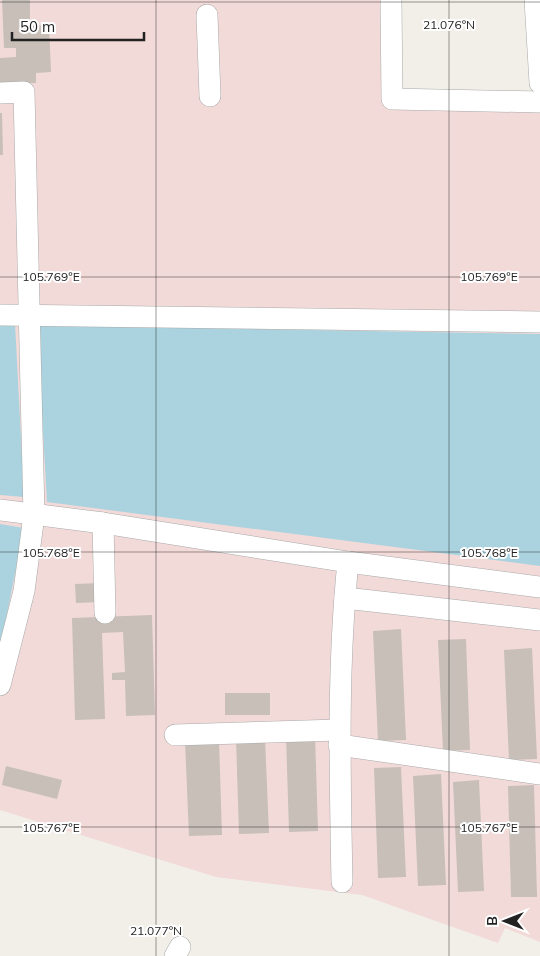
<svg xmlns="http://www.w3.org/2000/svg" width="540" height="956" font-family="Mulish,sans-serif">
	<rect width="100%" height="100%" fill="#f2efe9"/>
	<!-- commercial -->
	<path fill="#f2dad9" d="M 0,0 L 386,0 L 384,105 L 540,109 L 540,942 L 505,928 L 498,943 L 362,895 L 216,877 L 0,810 Z"/>
	<!-- water -->
	<g fill="#aad3df">
		<path d="M 15,323 L 24,497 L 0,495 L 0,324 Z"/>
		<path d="M 37,325 L 540,334 L 540,566 L 47,502 Z"/>
		<path d="M 0,524 L 24,528 L 0,649 Z"/>
	</g>
	<!-- building -->
	<g fill="#c7bfb8">
		<path d="M 2,0 L 30,0 L 30,26 L 49,25 L 51,72 L 36,73 L 36,83 L 0,84 L 0,58 L 16,57 L 16,48 L 4,48 Z"/>
		<path d="M 0,113 L 2,113 L 3,155 L 0,155 Z"/>
		<path d="M 99,583 L 100,602 L 76,603 L 75,584 Z"/>
		<path d="M 152,615 L 155,715 L 126,716 L 125,680 L 112,680 L 112,673 L 125,672 L 123,632 L 102,633 L 105,719 L 75,720 L 72,618 Z"/>
		<path d="M 401,629 L 406,740 L 378,741 L 373,631 Z"/>
		<path d="M 466,639 L 470,750 L 443,751 L 438,640 Z"/>
		<path d="M 532,648 L 537,759 L 509,760 L 504,650 Z"/>
		<rect x="225" y="693" width="45" height="22"/>
		<path d="M 286,736 L 315,736 L 318,831 L 289,832 Z"/>
		<path d="M 265,738 L 269,833 L 239,834 L 236,739 Z"/>
		<path d="M 219,740 L 222,835 L 189,836 L 185,741 Z"/>
		<path d="M 6,766 L 62,780 L 57,799 L 2,785 Z"/>
		<path d="M 401,767 L 406,877 L 378,878 L 374,768 Z"/>
		<path d="M 441,774 L 446,885 L 418,886 L 413,776 Z"/>
		<path d="M 479,780 L 484,891 L 458,892 L 453,782 Z"/>
		<path d="M 534,785 L 537,897 L 511,897 L 508,786 Z"/>
	</g>
	<g fill="none" stroke-linecap="round" stroke-linejoin="round">
		<defs>
			<g id="minor">
				<path d="M 391,0 L 392,99 L 540,102"/>
				<path d="M 535,0 L 540,83"/>
				<path d="M 207,15 L 210,96"/>
				<path d="M 0,93 L 24,92 L 34,515 L 24,591 L 0,685"/>
				<path d="M 0,315 L 540,322"/>
				<path d="M 0,510 L 103,523 L 348,562 L 540,587"/>
				<path d="M 103,523 L 105,613"/>
				<path d="M 345,598 L 540,620"/>
				<path d="M 175,735 L 339,730"/>
				<path d="M 339,745 L 540,774"/>
				<path d="M 342,882 C 340,776 337,669 348,562"/>
				<path d="M 175,956 L 180,947"/>
			</g>
		</defs>
		<!-- minor casing -->
		<use href="#minor" stroke="#a9a9a9" stroke-width="22"/>
		<!-- minor -->
		<use href="#minor" stroke="#fff" stroke-width="21"/>
	</g>
	<!-- ticks -->
	<path fill="none" stroke="#222" stroke-width="1" stroke-opacity="0.45" d="M 156,0 L 156,956M 449,0 L 449,956M 0,2 L 540,2M 0,277 L 540,277M 0,552 L 540,552M 0,827 L 540,827"/>
	<g font-size="12" text-anchor="middle" fill="#222" stroke="#fff" stroke-width="4" stroke-linejoin="round" paint-order="stroke">
		<text x="449" y="29">21.076°N</text>
		<text x="489" y="281">105.769°E</text>
		<text x="51" y="281">105.769°E</text>
		<text x="489" y="557">105.768°E</text>
		<text x="51" y="557">105.768°E</text>
		<text x="51" y="832">105.767°E</text>
		<text x="489" y="832">105.767°E</text>
		<text x="156" y="935">21.077°N</text>
	</g>
	<!-- north arrow -->
	<g transform="translate(505 921) rotate(270)" stroke="#ffffff" stroke-width="4" paint-order="stroke">
	<path d="M0-4L9 19L0 12L-9 19Z" fill="#222222"/>
	<text y="-8" font-size="14" font-weight="bold" text-anchor="middle" fill="#222222">B</text>
	</g>
	<!-- scale -->
	<path d="M12 32v8h132v-8" fill="none" stroke="#222222" stroke-width="2.5"/>
	<text x="20" y="32" font-size="15" fill="#222222" stroke="#ffffff" stroke-width="4" paint-order="stroke">50 m</text>
</svg>
